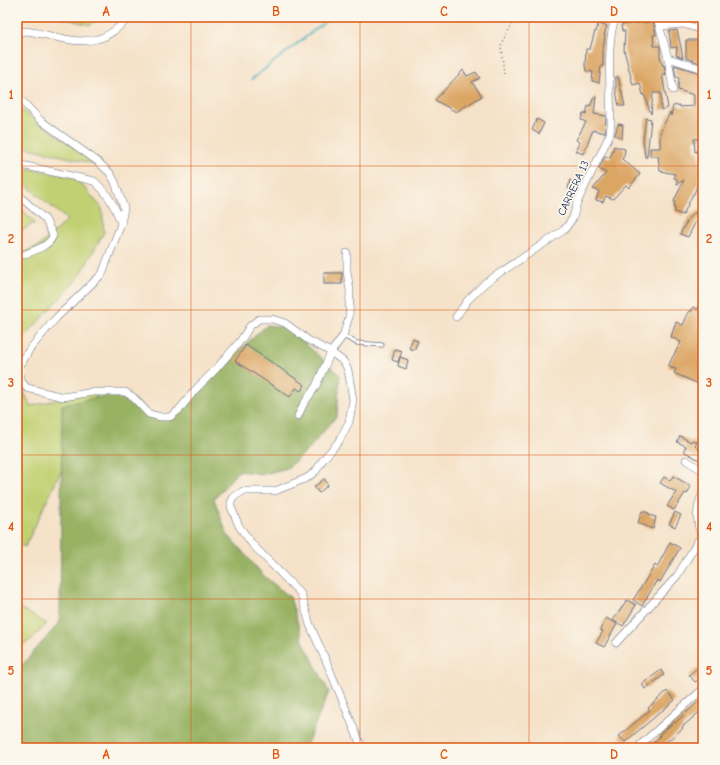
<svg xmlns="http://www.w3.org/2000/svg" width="720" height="765" font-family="'Comic Neue',sans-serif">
	<rect width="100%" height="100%" fill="#fbf7ec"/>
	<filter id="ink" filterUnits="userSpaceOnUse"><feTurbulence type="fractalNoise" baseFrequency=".025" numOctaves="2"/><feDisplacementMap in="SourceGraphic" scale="8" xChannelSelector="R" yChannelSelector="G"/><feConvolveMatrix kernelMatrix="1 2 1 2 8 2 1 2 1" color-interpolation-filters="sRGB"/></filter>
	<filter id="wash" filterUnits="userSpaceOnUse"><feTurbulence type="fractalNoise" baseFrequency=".012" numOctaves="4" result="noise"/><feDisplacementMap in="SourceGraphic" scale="16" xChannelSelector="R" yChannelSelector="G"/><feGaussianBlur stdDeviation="0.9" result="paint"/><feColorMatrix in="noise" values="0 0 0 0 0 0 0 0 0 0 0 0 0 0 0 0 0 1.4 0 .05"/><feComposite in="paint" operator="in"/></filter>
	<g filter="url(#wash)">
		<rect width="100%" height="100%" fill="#f5e2c9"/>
		<!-- green -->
		<g fill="#c1d072" stroke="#6e8068">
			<path d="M 59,17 L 101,17 L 90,25 Z"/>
			<path d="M 17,107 L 102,166 L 25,147 L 17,147 Z"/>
			<path d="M 17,166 L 76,178 L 102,208 L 104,232 L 80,276 L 17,345 L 17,255 L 39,246 L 67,220 L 17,177 Z"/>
			<path d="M 17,204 L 35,223 L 17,233 Z"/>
			<path d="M 17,379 L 31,406 L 100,389 L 25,547 L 17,544 Z"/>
			<path d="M 17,606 L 47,624 L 32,639 L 17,649 Z"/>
		</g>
		<!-- forest -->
		<path fill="#98b264" stroke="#5a7061" d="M 267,325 L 288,328 L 340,375 L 337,416 L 307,451 L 287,468 L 264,474 L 238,471 L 214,499 L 227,534 L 265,577 L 290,597 L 303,641 L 329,692 L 305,748 L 17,748 L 17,671 L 60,622 L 62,405 L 109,395 L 133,399 L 160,420 L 184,410 L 204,382 Z"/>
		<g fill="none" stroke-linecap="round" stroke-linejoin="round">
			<!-- stream -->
			<path stroke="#3babb7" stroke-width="2" d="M 252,79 L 331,17"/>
		</g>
		<g id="blocks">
			<!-- building -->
			<g fill="#dba563">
				<path d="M 653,21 L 656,35 L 653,35 L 654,46 L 660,46 L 660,56 L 663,66 L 664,65 L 666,75 L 662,74 L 668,108 L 661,110 L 661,93 L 653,93 L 651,114 L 644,94 L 643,95 L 640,83 L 633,85 L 624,50 L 625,31 L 622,31 L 621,25 L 644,22 L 644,23 Z"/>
				<path d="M 598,24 L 607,26 L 604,35 L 605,35 L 603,50 L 603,66 L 601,66 L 599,83 L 592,81 L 593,72 L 586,71 L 585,66 L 586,49 L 590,49 L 595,31 L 596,32 Z"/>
				<path d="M 677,30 L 681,47 L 683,58 L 676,55 L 677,47 L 671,48 L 669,31 Z"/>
				<path d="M 686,40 L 697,40 L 697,44 L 703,44 L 703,64 L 686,58 Z"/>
				<path d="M 674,65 L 703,74 L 703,139 L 694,139 L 695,152 L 698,151 L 701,170 L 698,181 L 699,181 L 694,194 L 693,194 L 683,215 L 675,212 L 674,201 L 684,180 L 677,184 L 677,179 L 674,178 L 675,174 L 660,171 L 658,156 L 650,156 L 650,148 L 660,148 L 660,133 L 670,112 L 671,116 L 673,106 L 680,105 L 680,107 L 694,106 L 694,95 L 678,90 L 679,78 L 676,77 Z"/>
				<path d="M 463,70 L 467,76 L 476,72 L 480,78 L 472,82 L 482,96 L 456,112 L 435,100 Z"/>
				<path d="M 616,77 L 618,77 L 625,106 L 619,106 L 616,91 Z"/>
				<path d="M 594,97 L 596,97 L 594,114 L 606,116 L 605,133 L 593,130 L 583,154 L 576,151 L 580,142 L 576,140 L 586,122 L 581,120 L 583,113 L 586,114 L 588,106 L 590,107 Z"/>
				<path d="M 646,118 L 651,119 L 647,157 L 645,157 L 643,140 Z"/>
				<path d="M 537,119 L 544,123 L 539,134 L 532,130 Z"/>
				<path d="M 618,124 L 623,125 L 622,139 L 615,135 Z"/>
				<path d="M 614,146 L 625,149 L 624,156 L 622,159 L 640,174 L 629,188 L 626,185 L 613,199 L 606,196 L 603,202 L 596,200 L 599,191 L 593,189 L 606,173 L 599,169 L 605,156 L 610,158 Z"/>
				<path d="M 570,180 L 580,185 L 577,192 L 568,189 Z"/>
				<path d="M 701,209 L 703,216 L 696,221 L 688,237 L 680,234 L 690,216 Z"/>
				<rect x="324" y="273" width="18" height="11"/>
				<path d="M 702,297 L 703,297 L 703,386 L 674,373 L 676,369 L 668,367 L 672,358 L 681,342 L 671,337 L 676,322 L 683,325 L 689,311 L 691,312 L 693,307 L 698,309 Z"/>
				<path d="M 413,338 L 418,341 L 414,350 L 409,348 Z"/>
				<path d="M 246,345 L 305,385 L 301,391 L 296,388 L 290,397 L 235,361 Z"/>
				<path d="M 395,349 L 402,351 L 398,362 L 392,360 Z"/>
				<path d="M 400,357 L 408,360 L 406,369 L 398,366 Z"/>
				<path d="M 680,436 L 691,442 L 692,440 L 697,442 L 695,446 L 703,453 L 703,462 L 685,452 L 684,450 L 686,446 L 677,442 Z"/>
				<path d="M 673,476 L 691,486 L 687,494 L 685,493 L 674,510 L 667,506 L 676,492 L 660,483 L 664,477 L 670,481 Z"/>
				<path d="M 324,479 L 328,485 L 319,493 L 314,487 Z"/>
				<path d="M 642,511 L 649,513 L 649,515 L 656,517 L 653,529 L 638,523 Z"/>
				<path d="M 675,512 L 681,515 L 675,527 L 669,524 Z"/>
				<path d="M 670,542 L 680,548 L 660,582 L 657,580 L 642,606 L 633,600 L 655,565 L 657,567 Z"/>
				<path d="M 627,600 L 636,605 L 623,626 L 613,620 Z"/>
				<path d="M 606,618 L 617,624 L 604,647 L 596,643 L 603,631 L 600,630 Z"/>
				<path d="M 703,663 L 703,675 L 695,682 L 689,675 Z"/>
				<path d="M 661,670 L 664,675 L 645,689 L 642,684 Z"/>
				<path d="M 667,691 L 675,700 L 625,742 L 619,736 L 650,710 L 648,708 Z"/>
				<path d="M 700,700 L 703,704 L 703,709 L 682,727 L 683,728 L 669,740 L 659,748 L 646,748 L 660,737 L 659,735 L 674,722 L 675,723 Z"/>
			</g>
		</g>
	</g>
	<g filter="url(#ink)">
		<use href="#blocks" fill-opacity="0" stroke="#676e83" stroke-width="1"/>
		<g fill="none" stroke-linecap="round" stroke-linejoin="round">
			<defs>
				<g id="lane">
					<path d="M 68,17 L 75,19 L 79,17"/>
					<path d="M 343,336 L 357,343 L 382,345"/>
				</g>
				<g id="street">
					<path d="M 657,17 L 668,58 L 673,90"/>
					<path d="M 661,26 L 683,24 L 703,30"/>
					<path d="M 17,33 L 26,31 C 49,34 74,45 97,39 C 109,37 121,25 130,17"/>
					<path d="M 668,58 L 703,69"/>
					<path d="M 17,98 L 23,102 L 40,120 L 97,161 L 110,173 L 115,182 L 124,208 L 121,224 L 102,274 L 57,317 L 29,350 L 20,366 L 20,380 L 27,388 L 63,397 L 93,392 L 125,392 L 133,397 L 149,414 L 161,417 L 170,417 L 179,410 L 195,390 L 216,369 L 241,340 L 250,326 L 259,319 L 272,319 L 285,323 L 308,340 L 331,352 L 344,362 L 348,370 L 353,400 L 349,422 L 339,441 L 322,461 L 316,471 L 307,478 L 275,491 L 243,491 L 234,497 L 231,502 L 231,507 L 239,526 L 252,544 L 301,594 L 310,625 L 327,663 L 362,748"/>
					<path d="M 17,164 L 94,181 C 107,192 116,208 121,223"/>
					<path d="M 17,194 L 45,219 L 53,235 C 51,247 27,253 17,257"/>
					<path d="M 701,199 L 703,190"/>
					<path d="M 456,317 L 467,301 L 485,283 L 564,230 L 573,218 L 577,203 L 610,134 L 611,124 C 611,103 605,32 617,17"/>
					<path d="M 298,416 L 303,405 L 316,386 L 331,352 L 343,336 L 349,317 L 350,291 L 347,271 L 347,253"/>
					<path d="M 686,460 L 703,471"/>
					<path d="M 616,643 L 677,576 L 701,536 C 696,520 696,508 703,492"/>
					<path d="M 640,745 L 703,689"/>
				</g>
			</defs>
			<!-- lane casing -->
			<use href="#lane" stroke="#676e83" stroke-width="5"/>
			<!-- street casing -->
			<use href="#street" stroke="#676e83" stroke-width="8"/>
			<!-- path -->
			<path stroke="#676e83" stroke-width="1.5" stroke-dasharray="1 3" stroke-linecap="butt" d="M 504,73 L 501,47 L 502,42 L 516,17"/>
			<!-- lane -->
			<use href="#lane" stroke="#fff" stroke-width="3.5"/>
			<!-- street -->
			<use href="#street" stroke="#fff" stroke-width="7"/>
		</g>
	</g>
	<!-- grid -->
	<path fill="none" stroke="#de5710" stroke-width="1" stroke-opacity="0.55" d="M 191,17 L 191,748M 360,17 L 360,748M 529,17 L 529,748M 17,166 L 703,166M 17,310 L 703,310M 17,455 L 703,455M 17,599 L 703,599"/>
	<g text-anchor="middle" stroke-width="3.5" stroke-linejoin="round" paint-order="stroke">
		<!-- street labels -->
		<g font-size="11" fill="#1b2f5e" stroke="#fbf7ec">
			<text transform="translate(573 188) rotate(-65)" y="4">CARRERA 13</text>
		</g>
	</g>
	<!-- margin -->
	<rect width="720" height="765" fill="none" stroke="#fbf7ec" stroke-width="44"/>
	<rect x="22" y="22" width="676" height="721" fill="none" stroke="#de5710" stroke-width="1.5"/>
	<g font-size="13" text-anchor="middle" font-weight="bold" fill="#de5710">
		<text x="106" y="16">A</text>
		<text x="276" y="16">B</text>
		<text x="444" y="16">C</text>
		<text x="614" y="16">D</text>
		<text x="11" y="99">1</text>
		<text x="709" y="99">1</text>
		<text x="11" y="243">2</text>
		<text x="709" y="243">2</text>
		<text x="11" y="387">3</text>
		<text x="709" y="387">3</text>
		<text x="11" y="531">4</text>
		<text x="709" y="531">4</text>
		<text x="11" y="675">5</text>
		<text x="709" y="675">5</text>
		<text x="106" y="759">A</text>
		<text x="276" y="759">B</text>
		<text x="444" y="759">C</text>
		<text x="614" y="759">D</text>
	</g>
</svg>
